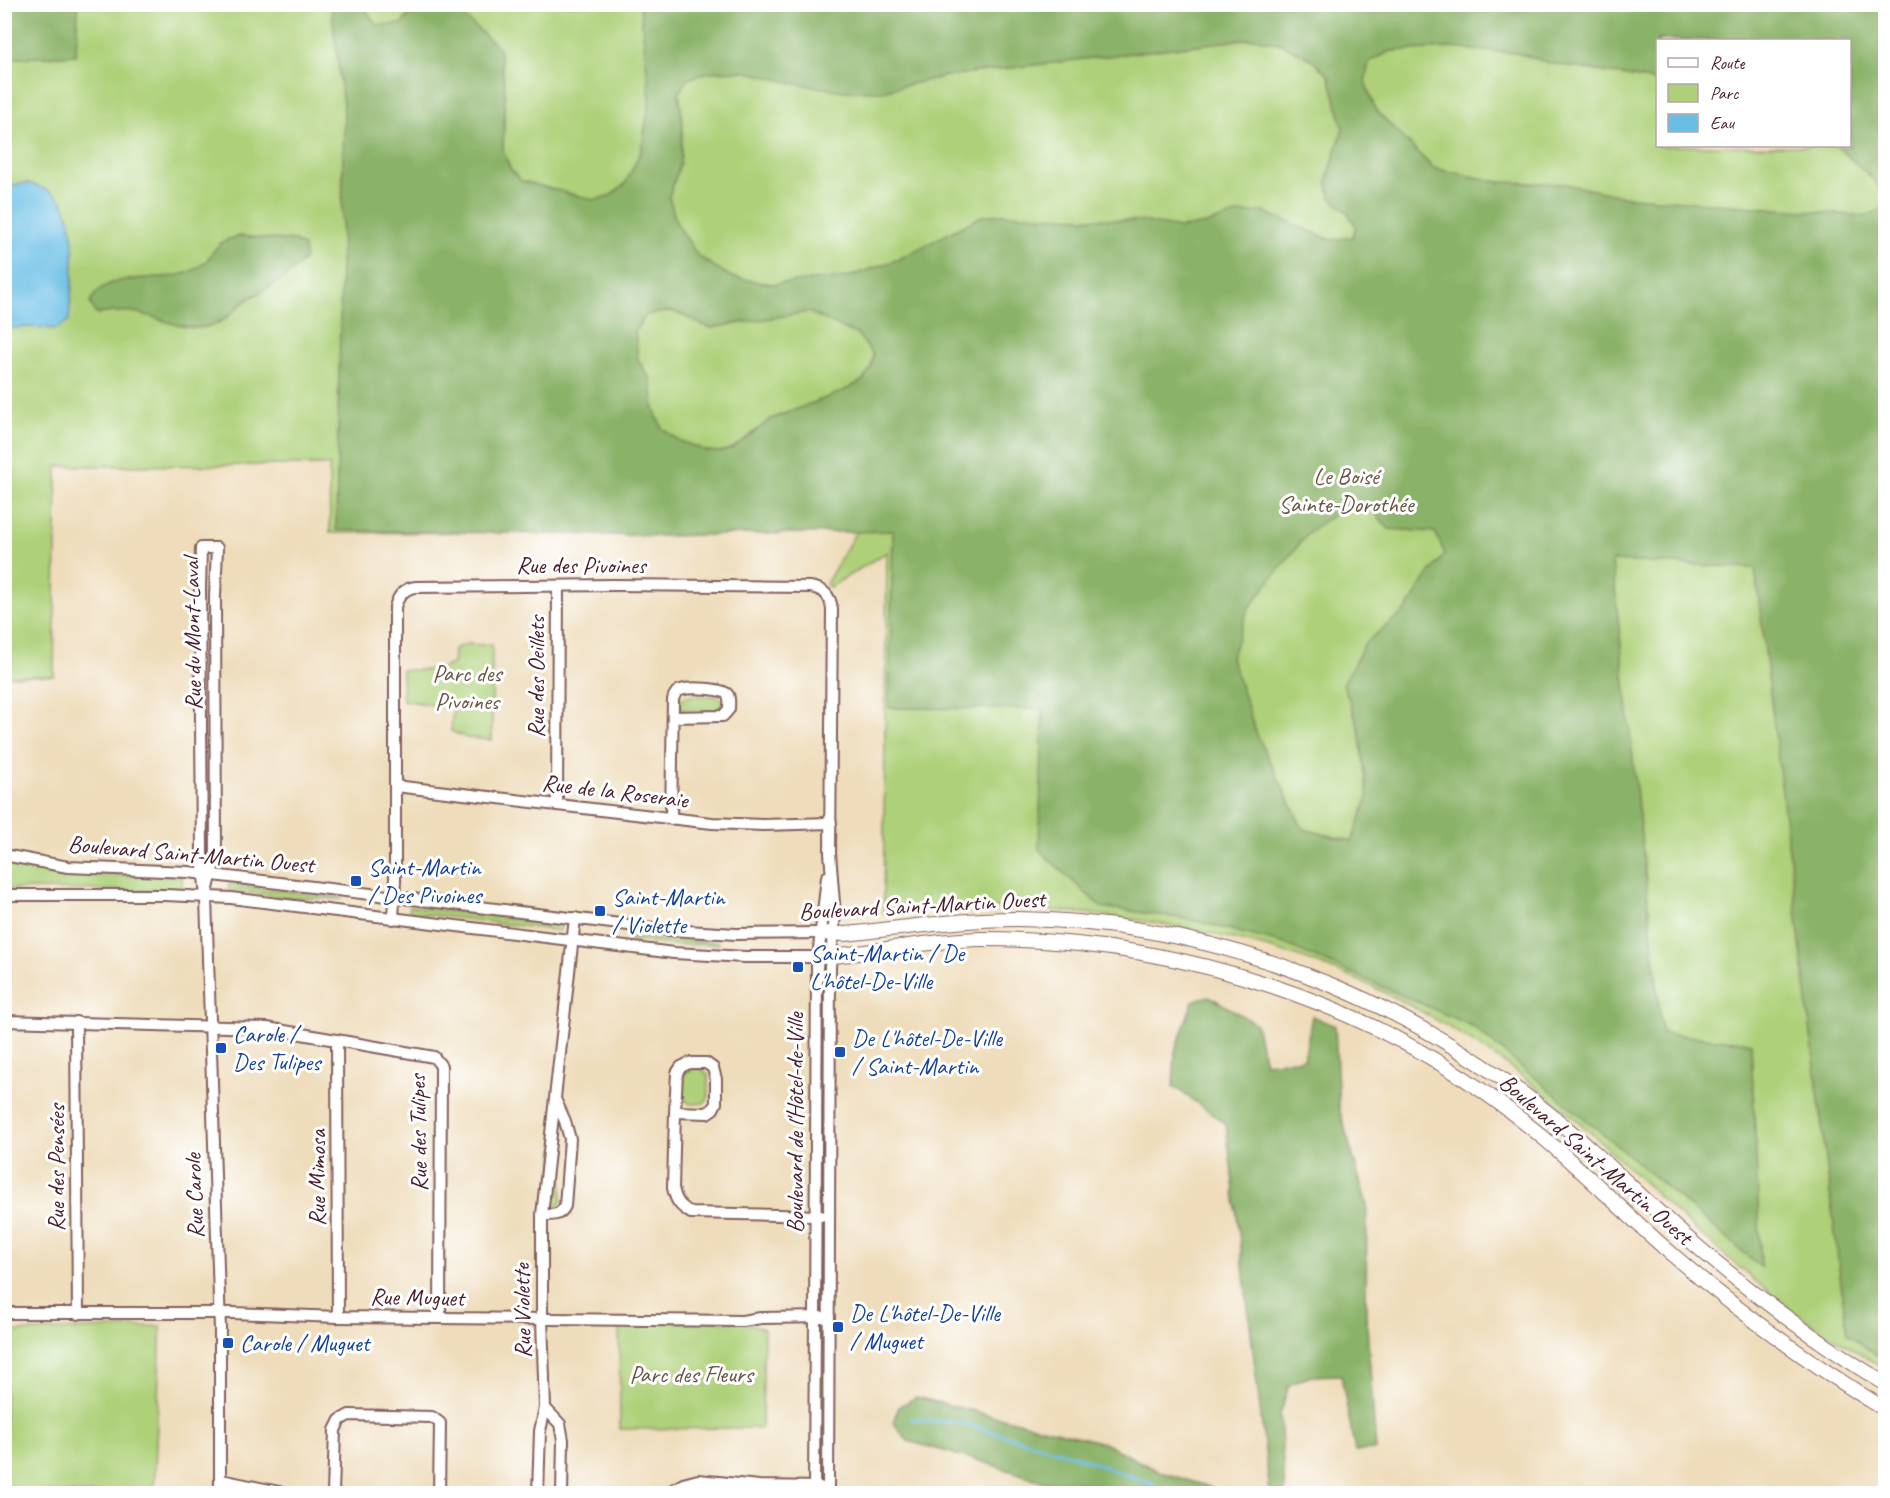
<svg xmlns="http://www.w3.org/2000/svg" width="1890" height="1498" font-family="Caveat,sans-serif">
	<rect width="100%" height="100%" fill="#fff"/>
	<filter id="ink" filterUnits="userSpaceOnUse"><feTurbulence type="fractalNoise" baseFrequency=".0167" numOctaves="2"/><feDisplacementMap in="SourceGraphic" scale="12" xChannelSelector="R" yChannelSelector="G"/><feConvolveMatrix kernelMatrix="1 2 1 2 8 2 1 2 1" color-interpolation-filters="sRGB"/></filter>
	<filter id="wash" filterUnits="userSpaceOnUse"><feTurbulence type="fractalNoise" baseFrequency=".008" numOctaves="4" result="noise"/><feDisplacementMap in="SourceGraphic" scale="24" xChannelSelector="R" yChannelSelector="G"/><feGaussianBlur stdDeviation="1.35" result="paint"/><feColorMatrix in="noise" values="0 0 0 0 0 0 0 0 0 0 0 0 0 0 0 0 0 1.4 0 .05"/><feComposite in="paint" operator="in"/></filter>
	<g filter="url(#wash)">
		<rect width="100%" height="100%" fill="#eedcba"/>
		<!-- green -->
		<g fill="#add078" stroke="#7c7852" stroke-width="1.5" fill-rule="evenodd">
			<path d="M 4,5 L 1885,5 L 1885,1369 C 1852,1348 1816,1328 1784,1304 C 1756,1282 1728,1258 1700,1234 C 1652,1193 1609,1146 1560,1106 C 1491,1049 1413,1001 1329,968 C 1290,952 1249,942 1208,933 C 1123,915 1033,905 946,908 C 925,908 903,911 883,913 L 887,552 L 830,587 L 826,584 L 857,530 L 330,533 L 329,465 L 57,466 L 54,676 L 5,676 ZM 1658,40 L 1850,40 L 1850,146 L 1658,146 Z"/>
			<path d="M 467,644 L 492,645 L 492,740 L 467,738 L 451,731 L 453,708 L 403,700 L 402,670 L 436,670 L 453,664 L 454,649 Z"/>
			<path d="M 686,696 L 717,696 L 721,699 L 722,705 L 716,710 L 683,710 L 680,707 L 679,702 Z"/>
			<path d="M 4,862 L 73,874 L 182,876 L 182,891 L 5,889 Z"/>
			<path d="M 229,884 L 342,898 L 342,899 L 291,898 L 228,890 Z"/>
			<path d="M 410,906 L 561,925 L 560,931 L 409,912 Z"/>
			<path d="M 629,938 L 719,942 L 719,944 L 672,945 L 629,940 Z"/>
			<path d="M 821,1049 L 822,1050 L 826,1105 L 826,1202 L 820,1203 Z"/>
			<path d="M 701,1068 L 708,1075 L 709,1097 L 704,1103 L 690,1104 L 683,1098 C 683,1079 678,1069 701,1068 Z"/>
			<path d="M 559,1128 L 563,1131 L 562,1201 L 559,1205 L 553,1207 L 549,1201 L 556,1134 Z"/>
			<path d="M 619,1320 L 742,1321 L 764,1329 L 762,1428 L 620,1429 Z"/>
			<path d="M 161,1326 L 154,1493 L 5,1493 L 5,1332 Z"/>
			<path d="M 819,1365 L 821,1365 L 825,1415 L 824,1472 L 818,1472 Z"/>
		</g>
		<!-- forest -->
		<g fill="#8ab268" stroke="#6a684a" stroke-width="1.5" fill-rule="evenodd">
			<path d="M 5,4 L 78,5 L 76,55 L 5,59 Z"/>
			<path d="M 331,5 L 362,5 L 377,25 L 402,24 L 415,5 L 451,5 L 499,48 L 505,88 L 503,151 L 511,170 L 522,181 L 594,200 L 610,196 L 625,184 L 641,151 L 650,98 L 640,5 L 1885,5 L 1885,197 L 1873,179 L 1837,146 L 1850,146 L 1850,40 L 1658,40 L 1657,81 L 1550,63 L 1516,53 L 1449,48 L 1391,51 L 1369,62 L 1365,82 L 1375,109 L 1433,168 L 1499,182 L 1566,184 L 1621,196 L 1865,216 L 1880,210 L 1885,200 L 1885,1361 L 1847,1334 L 1755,568 L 1612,561 L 1662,1033 L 1751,1043 L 1761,1267 L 1620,1148 L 1472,1026 L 1285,944 L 1188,919 L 1101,907 L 1039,850 L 1043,709 L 889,708 L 893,531 L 662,536 L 336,530 L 344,113 ZM 1254,38 L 1282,44 L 1311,59 L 1329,76 L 1343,128 L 1327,180 L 1331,198 L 1347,212 L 1356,226 L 1352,237 L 1331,240 L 1265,212 L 1239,213 L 1206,224 L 1180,228 L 1141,221 L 1003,214 L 982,216 L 897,260 L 847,277 L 772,284 L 731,277 L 698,256 L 676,222 L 669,197 L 680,164 L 683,125 L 679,93 L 688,79 L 708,72 L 744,71 L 796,84 L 845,91 L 882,91 L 946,76 ZM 671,311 C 685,315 696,324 711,328 L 808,312 L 858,335 L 873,355 L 871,368 L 862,381 L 841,392 L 771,419 L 733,448 L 720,452 L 707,451 L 680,441 L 662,428 L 654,409 L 651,380 L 638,360 L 635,331 L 646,315 ZM 1347,505 L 1371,508 L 1389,529 L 1435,532 L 1445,554 L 1428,575 L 1406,610 L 1365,643 L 1343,684 L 1359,728 L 1368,797 L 1352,841 L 1303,829 L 1257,735 L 1231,658 L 1248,609 L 1308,533 Z"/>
			<path d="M 240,236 L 295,241 L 304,247 L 305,258 C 292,276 270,287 250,298 C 239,304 232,315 222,321 C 190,339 162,316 133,312 C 121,310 107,313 96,314 L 90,303 C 103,271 152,281 179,275 C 188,273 197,269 204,263 C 211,257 214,247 223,242 C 227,239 235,238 240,236 Z"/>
			<path d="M 1209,996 L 1256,1024 L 1265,1063 L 1304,1059 L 1312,1016 L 1335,1026 L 1339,1108 L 1367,1205 L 1366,1313 L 1376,1450 L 1355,1451 L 1341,1375 L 1311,1376 L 1289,1385 L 1280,1415 L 1285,1493 L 1270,1493 L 1226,1124 L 1173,1086 L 1175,1051 L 1193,1001 Z"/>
			<path d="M 916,1397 L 1104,1443 L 1160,1472 L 1207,1486 L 1222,1493 L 1067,1493 L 1044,1482 L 980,1461 L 908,1441 L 893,1422 L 899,1407 Z"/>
		</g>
		<!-- water -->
		<path fill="#68bee5" stroke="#596e88" stroke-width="1.5" d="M 28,183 C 37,186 51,190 58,197 C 82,221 71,289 69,320 L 57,329 L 28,327 L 5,329 L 5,186 Z"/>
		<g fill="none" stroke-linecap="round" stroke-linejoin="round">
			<!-- stream -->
			<path stroke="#68bee5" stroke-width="3" d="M 911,1419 L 966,1424 L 1072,1455 L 1152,1484 L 1167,1494"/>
		</g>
	</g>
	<g filter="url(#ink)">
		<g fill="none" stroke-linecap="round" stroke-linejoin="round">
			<defs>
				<g id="minor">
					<path d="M 395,786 L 712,823 L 763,825 L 831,823"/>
					<path d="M 557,805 L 558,586"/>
					<path d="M 671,819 L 673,700 C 674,695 676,691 681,690 C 689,687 724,688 728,695 C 730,699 729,704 729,709 L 723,716 L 673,717"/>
					<path d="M 4,855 L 68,867 L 188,872 L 670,930 L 736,934 L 821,933"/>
					<path d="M 4,895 L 165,895 L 231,898 L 674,953 L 745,957 L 817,957"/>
					<path d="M 206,897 L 216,855 L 215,596 L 217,548 L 201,548 L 200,589 L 202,855 L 206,897 L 220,1329 L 220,1494"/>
					<path d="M 393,919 L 395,881 L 395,607 C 398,596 404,588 416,587 L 614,585 L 810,587 C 824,589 830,595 832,609 L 830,853 L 835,915 L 830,967 L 828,1494"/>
					<path d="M 4,1021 L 267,1028 L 434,1057 L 441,1066 L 440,1318"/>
					<path d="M 76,1022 L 78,1314"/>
					<path d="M 337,1040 L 338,1317"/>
					<path d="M 675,1112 L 707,1113 L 713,1109 L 716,1103 L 716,1079 L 713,1068 L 706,1063 L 689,1063 L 681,1067 L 677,1073 L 675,1112 L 673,1188 C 676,1202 680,1206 691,1213 L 821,1216"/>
					<path d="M 542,1215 C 553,1215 560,1216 565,1206 L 570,1139 L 565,1121 L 556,1101"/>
					<path d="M 4,1313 L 233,1313 L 338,1317 L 742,1321 L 761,1318 L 829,1317"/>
					<path d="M 545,1408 L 560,1424 L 563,1440 L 562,1494"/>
					<path d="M 221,1480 L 289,1494"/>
					<path d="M 333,1494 L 335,1430 L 340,1420 L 349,1415 L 432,1417 L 440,1423 L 439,1494"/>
					<path d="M 538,1494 L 540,1431 L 545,1408 L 542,1319 L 542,1215 L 575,918"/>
					<path d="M 672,1494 L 674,1489 L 683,1484 L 698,1480 L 759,1486 L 820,1487"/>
					<path d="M 814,1494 L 817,967 L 827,877"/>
				</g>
				<g id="major">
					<path d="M 821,933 L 846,934 C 903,928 960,919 1017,919 C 1213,921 1407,997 1558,1121 C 1602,1157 1642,1198 1685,1236 C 1748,1291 1815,1341 1886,1384"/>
					<path d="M 817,957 C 872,954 926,940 981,939 C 1177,939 1376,1001 1529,1126 C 1580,1166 1625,1214 1674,1256 C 1740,1313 1811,1364 1886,1410"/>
				</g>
			</defs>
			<!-- minor casing -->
			<use href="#minor" stroke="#83615d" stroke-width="14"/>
			<!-- major casing -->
			<use href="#major" stroke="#83615d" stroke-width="16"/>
			<!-- minor -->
			<use href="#minor" stroke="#fff" stroke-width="10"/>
			<!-- major -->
			<use href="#major" stroke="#fff" stroke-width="14"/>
		</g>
	</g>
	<!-- markers -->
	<g fill="#1a4fb4" stroke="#fff" stroke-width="2">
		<rect x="350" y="875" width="12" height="12" rx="3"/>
		<rect x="594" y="905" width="12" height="12" rx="3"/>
		<rect x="792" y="961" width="12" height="12" rx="3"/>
		<rect x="215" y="1042" width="12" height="12" rx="3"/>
		<rect x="834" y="1046" width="12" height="12" rx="3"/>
		<rect x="832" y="1321" width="12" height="12" rx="3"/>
		<rect x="222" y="1337" width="12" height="12" rx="3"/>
	</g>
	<g text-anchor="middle" stroke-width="6" stroke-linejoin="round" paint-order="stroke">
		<!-- park labels -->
		<g font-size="24" fill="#685442" stroke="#fff">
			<text x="1346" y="484">Le Boisé<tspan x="1346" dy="28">Sainte-Dorothée</tspan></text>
			<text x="467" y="681">Parc des<tspan x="467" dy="28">Pivoines</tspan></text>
			<text x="691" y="1382">Parc des Fleurs</text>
		</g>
		<!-- street labels -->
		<g font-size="24" fill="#4a1f2b" stroke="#fff">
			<text x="581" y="573">Rue des Pivoines</text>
			<text transform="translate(192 634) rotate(-91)" y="8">Rue du Mont-Laval</text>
			<text transform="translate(536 677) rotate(-90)" y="8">Rue des Oeillets</text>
			<text transform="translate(615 791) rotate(7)" y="8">Rue de la Roseraie</text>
			<text transform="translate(191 854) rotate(5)" y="8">Boulevard Saint-Martin Ouest</text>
			<text transform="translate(922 905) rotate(-3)" y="8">Boulevard Saint-Martin Ouest</text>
			<text transform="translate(795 1123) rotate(-90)" y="8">Boulevard de l'Hôtel-de-Ville</text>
			<text transform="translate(418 1133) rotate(-91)" y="8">Rue des Tulipes</text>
			<text transform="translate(1596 1159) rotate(41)" y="8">Boulevard Saint-Martin Ouest</text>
			<text transform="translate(56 1168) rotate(-90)" y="8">Rue des Pensées</text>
			<text transform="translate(317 1178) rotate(-90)" y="8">Rue Mimosa</text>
			<text transform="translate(194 1196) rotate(-92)" y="8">Rue Carole</text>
			<text transform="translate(417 1297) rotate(1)" y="8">Rue Muguet</text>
			<text transform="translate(522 1311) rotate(-91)" y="8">Rue Violette</text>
		</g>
		<!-- transit labels -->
		<g font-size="24" fill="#164399" stroke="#fff" text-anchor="start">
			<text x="368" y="875">Saint-Martin<tspan x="368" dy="28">/ Des Pivoines</tspan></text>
			<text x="612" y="905">Saint-Martin<tspan x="612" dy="28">/ Violette</tspan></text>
			<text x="810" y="961">Saint-Martin / De<tspan x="810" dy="28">L'hôtel-De-Ville</tspan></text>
			<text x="233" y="1042">Carole /<tspan x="233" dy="28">Des Tulipes</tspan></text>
			<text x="852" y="1046">De L'hôtel-De-Ville<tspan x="852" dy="28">/ Saint-Martin</tspan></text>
			<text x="850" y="1321">De L'hôtel-De-Ville<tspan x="850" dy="28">/ Muguet</tspan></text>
			<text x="240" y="1351">Carole / Muguet</text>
		</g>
	</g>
	<!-- margin -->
	<rect width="1890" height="1498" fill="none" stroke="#fff" stroke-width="24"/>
	<!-- legend -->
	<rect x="1656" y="39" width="195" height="108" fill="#ffffff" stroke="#b7a5aa" stroke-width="1.5"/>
	<rect x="1668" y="58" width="30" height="9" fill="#ffffff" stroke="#b7a5aa" stroke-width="1.5"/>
	<text x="1710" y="69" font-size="18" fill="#4a1f2b">Route</text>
	<rect x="1668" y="84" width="30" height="18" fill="#add078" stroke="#b7a5aa" stroke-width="1.5"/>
	<text x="1710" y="99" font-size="18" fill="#4a1f2b">Parc</text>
	<rect x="1668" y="114" width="30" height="18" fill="#68bee5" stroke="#b7a5aa" stroke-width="1.5"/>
	<text x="1710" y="129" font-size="18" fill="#4a1f2b">Eau</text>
</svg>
